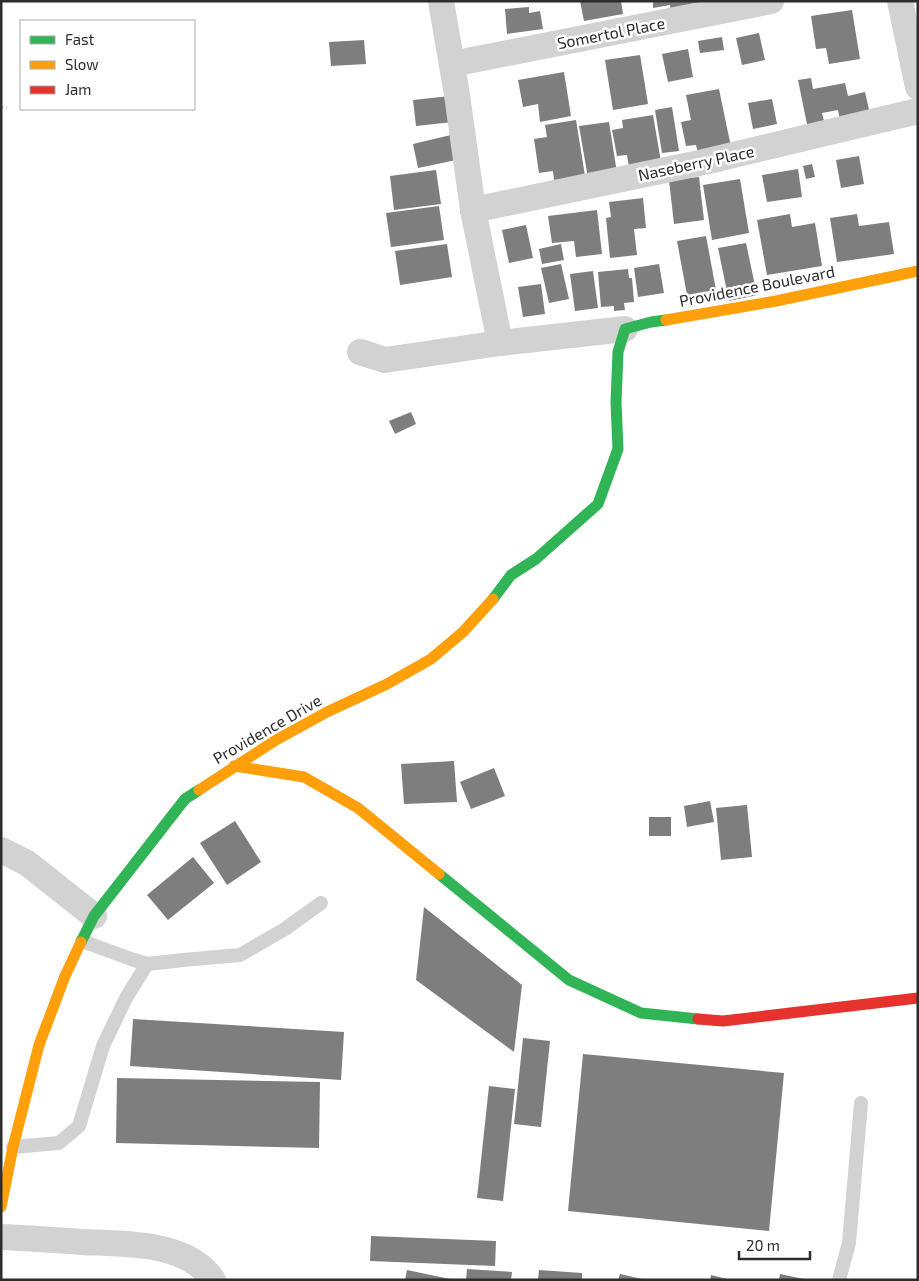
<svg xmlns="http://www.w3.org/2000/svg" width="919" height="1281" font-family="'Exo 2',sans-serif">
	<rect width="100%" height="100%" fill="#fff"/>
	<!-- building -->
	<g fill="#7e7e7e">
		<path d="M 580,1 L 621,1 L 623,14 L 584,21 Z"/>
		<path d="M 653,1 L 700,1 L 701,7 L 671,12 L 670,5 L 653,8 Z"/>
		<path d="M 529,7 L 529,13 L 540,11 L 543,29 L 507,34 L 505,9 Z"/>
		<path d="M 852,10 L 860,59 L 829,64 L 826,48 L 816,49 L 811,16 Z"/>
		<path d="M 759,33 L 765,60 L 742,65 L 736,38 Z"/>
		<path d="M 722,37 L 724,50 L 700,53 L 698,41 Z"/>
		<path d="M 364,40 L 366,64 L 331,66 L 329,42 Z"/>
		<path d="M 688,49 L 693,77 L 668,82 L 662,54 Z"/>
		<path d="M 640,55 L 648,104 L 613,110 L 605,60 Z"/>
		<path d="M 564,72 L 571,116 L 540,122 L 538,104 L 523,107 L 518,80 Z"/>
		<path d="M 811,78 L 813,89 L 845,83 L 848,96 L 865,92 L 870,114 L 840,120 L 838,110 L 822,113 L 825,125 L 808,129 L 798,80 Z"/>
		<path d="M 719,89 L 731,147 L 698,153 L 696,145 L 686,146 L 681,122 L 691,120 L 686,95 Z"/>
		<path d="M 450,96 L 453,122 L 416,126 L 413,100 Z"/>
		<path d="M 772,99 L 777,124 L 753,129 L 748,103 Z"/>
		<path d="M 672,107 L 679,151 L 662,153 L 655,110 Z"/>
		<path d="M 653,115 L 661,162 L 629,168 L 627,155 L 617,156 L 612,130 L 623,128 L 622,120 Z"/>
		<path d="M 576,120 L 585,176 L 554,180 L 553,171 L 539,173 L 534,139 L 547,137 L 545,125 Z"/>
		<path d="M 609,122 L 617,173 L 588,178 L 579,126 Z"/>
		<path d="M 455,134 L 461,159 L 418,168 L 413,144 Z"/>
		<path d="M 859,156 L 864,184 L 841,188 L 836,160 Z"/>
		<path d="M 812,164 L 815,177 L 806,179 L 803,166 Z"/>
		<path d="M 798,169 L 802,197 L 767,202 L 762,175 Z"/>
		<path d="M 436,170 L 441,204 L 394,210 L 390,176 Z"/>
		<path d="M 699,177 L 704,220 L 674,224 L 669,180 Z"/>
		<path d="M 740,179 L 749,233 L 712,240 L 703,185 Z"/>
		<path d="M 643,198 L 646,228 L 634,229 L 637,255 L 610,258 L 606,218 L 611,217 L 609,202 Z"/>
		<path d="M 439,206 L 444,240 L 391,247 L 386,213 Z"/>
		<path d="M 597,210 L 602,254 L 576,257 L 574,241 L 552,243 L 548,216 Z"/>
		<path d="M 790,214 L 792,227 L 815,223 L 822,266 L 767,275 L 757,220 Z"/>
		<path d="M 857,214 L 859,226 L 889,222 L 894,254 L 837,262 L 830,218 Z"/>
		<path d="M 526,225 L 533,258 L 509,263 L 502,230 Z"/>
		<path d="M 706,236 L 716,290 L 687,295 L 677,241 Z"/>
		<path d="M 746,243 L 757,295 L 729,301 L 718,248 Z"/>
		<path d="M 447,244 L 452,277 L 400,285 L 395,251 Z"/>
		<path d="M 561,244 L 564,260 L 542,264 L 539,249 Z"/>
		<path d="M 561,264 L 569,299 L 549,303 L 541,268 Z"/>
		<path d="M 659,264 L 664,293 L 638,297 L 634,268 Z"/>
		<path d="M 628,269 L 629,278 L 632,278 L 634,302 L 624,303 L 625,310 L 614,311 L 614,306 L 601,307 L 598,272 Z"/>
		<path d="M 593,271 L 598,308 L 575,311 L 570,274 Z"/>
		<path d="M 541,284 L 545,314 L 523,317 L 518,287 Z"/>
		<path d="M 411,412 L 416,424 L 395,434 L 389,421 Z"/>
		<path d="M 454,761 L 457,802 L 404,804 L 401,764 Z"/>
		<path d="M 494,768 L 505,796 L 471,809 L 460,782 Z"/>
		<path d="M 710,801 L 714,822 L 687,827 L 684,806 Z"/>
		<path d="M 747,805 L 752,857 L 721,860 L 716,808 Z"/>
		<rect x="649" y="817" width="22" height="19"/>
		<path d="M 235,821 L 261,862 L 227,885 L 200,843 Z"/>
		<path d="M 193,857 L 214,883 L 168,920 L 147,895 Z"/>
		<path d="M 424,907 L 522,985 L 514,1052 L 416,980 Z"/>
		<path d="M 133,1019 L 344,1032 L 341,1080 L 130,1066 Z"/>
		<path d="M 523,1038 L 550,1041 L 541,1127 L 514,1124 Z"/>
		<path d="M 583,1054 L 784,1073 L 769,1231 L 568,1211 Z"/>
		<path d="M 117,1078 L 320,1082 L 319,1148 L 116,1143 Z"/>
		<path d="M 489,1086 L 515,1089 L 503,1201 L 477,1198 Z"/>
		<path d="M 371,1236 L 496,1241 L 495,1266 L 370,1261 Z"/>
		<path d="M 467,1269 L 512,1272 L 511,1280 L 466,1280 Z"/>
		<path d="M 407,1270 L 450,1279 L 450,1280 L 405,1280 Z"/>
		<path d="M 539,1270 L 582,1273 L 582,1280 L 538,1280 Z"/>
		<path d="M 620,1274 L 642,1279 L 642,1280 L 618,1280 Z"/>
		<path d="M 780,1274 L 804,1279 L 804,1280 L 779,1280 Z"/>
		<path d="M 711,1275 L 727,1279 L 727,1280 L 710,1280 Z"/>
	</g>
	<g fill="none" stroke-linecap="round" stroke-linejoin="round">
		<!-- path -->
		<path stroke="#d2d2d2" stroke-width="3" stroke-dasharray="2.5 2.5" stroke-linecap="butt" d="M 1,107 L 7,108"/>
		<!-- lane -->
		<g stroke="#d2d2d2" stroke-width="14">
			<path d="M 82,941 L 131,959 L 147,964 L 183,960 L 240,955 L 285,929 L 321,903"/>
			<path d="M 13,1147 L 59,1143 L 79,1126 L 103,1046 L 126,998 L 147,964"/>
			<path d="M 839,1280 L 849,1243 L 861,1103"/>
		</g>
		<!-- street -->
		<g stroke="#d2d2d2" stroke-width="26">
			<path d="M 441,1 L 457,95 L 473,210 L 500,343"/>
			<path d="M 900,1 L 918,87"/>
			<path d="M 452,64 L 771,1"/>
			<path d="M 473,210 L 704,162 L 918,111"/>
			<path d="M 360,352 L 385,360 L 500,343 L 625,329"/>
			<path d="M 1,850 L 27,863 L 94,916"/>
			<path d="M 1,1237 C 28,1238 55,1240 82,1242 C 123,1244 187,1241 213,1280"/>
		</g>
		<!-- fast -->
		<g stroke="#30b455" stroke-width="11">
			<path d="M 493,599 L 511,575 L 536,559 L 598,504 L 618,449 L 616,403 L 618,352 L 625,329 L 651,322 L 666,320"/>
			<path d="M 439,874 L 569,980 L 641,1013 L 698,1019"/>
			<path d="M 81,942 L 94,916 L 185,799 L 199,790"/>
		</g>
		<!-- slow -->
		<g stroke="#ff9f0a" stroke-width="11">
			<path d="M 666,320 L 776,301 L 918,271"/>
			<path d="M 234,766 L 304,777 L 358,808 L 439,874"/>
			<path d="M 199,790 L 276,740 L 327,712 L 387,684 L 431,659 L 463,632 L 493,599"/>
			<path d="M 1,1207 L 13,1147 L 39,1045 L 65,976 L 81,942"/>
		</g>
		<!-- jam -->
		<path stroke="#e5322d" stroke-width="11" d="M 698,1019 L 723,1021 L 918,998"/>
	</g>
	<g text-anchor="middle" stroke-width="5" stroke-linejoin="round" paint-order="stroke">
		<!-- street labels -->
		<g font-size="16" fill="#2d2d2d" stroke="#fff">
			<text transform="translate(611 33) rotate(-11)" y="6">Somertol Place</text>
			<text transform="translate(696 163) rotate(-12)" y="6">Naseberry Place</text>
			<text transform="translate(757 286) rotate(-11)" y="6">Providence Boulevard</text>
			<text transform="translate(267 729) rotate(-30)" y="6">Providence Drive</text>
		</g>
	</g>
	<!-- border -->
	<rect width="919" height="1281" fill="none" stroke="#2d2d2d" stroke-width="5"/>
	<!-- legend -->
	<rect x="20" y="20" width="175" height="90" fill="#ffffff" stroke="#ababab"/>
	<rect x="30" y="36" width="25" height="8" fill="#30b455" stroke="#ababab"/>
	<text x="65" y="45" font-size="15" fill="#2d2d2d">Fast</text>
	<rect x="30" y="61" width="25" height="8" fill="#ff9f0a" stroke="#ababab"/>
	<text x="65" y="70" font-size="15" fill="#2d2d2d">Slow</text>
	<rect x="30" y="86" width="25" height="8" fill="#e5322d" stroke="#ababab"/>
	<text x="65" y="95" font-size="15" fill="#2d2d2d">Jam</text>
	<!-- scale -->
	<path d="M739 1251v8h71v-8" fill="none" stroke="#2d2d2d" stroke-width="2.5"/>
	<text x="746" y="1251" font-size="15" fill="#2d2d2d" stroke="#ffffff" stroke-width="4" paint-order="stroke">20 m</text>
</svg>
